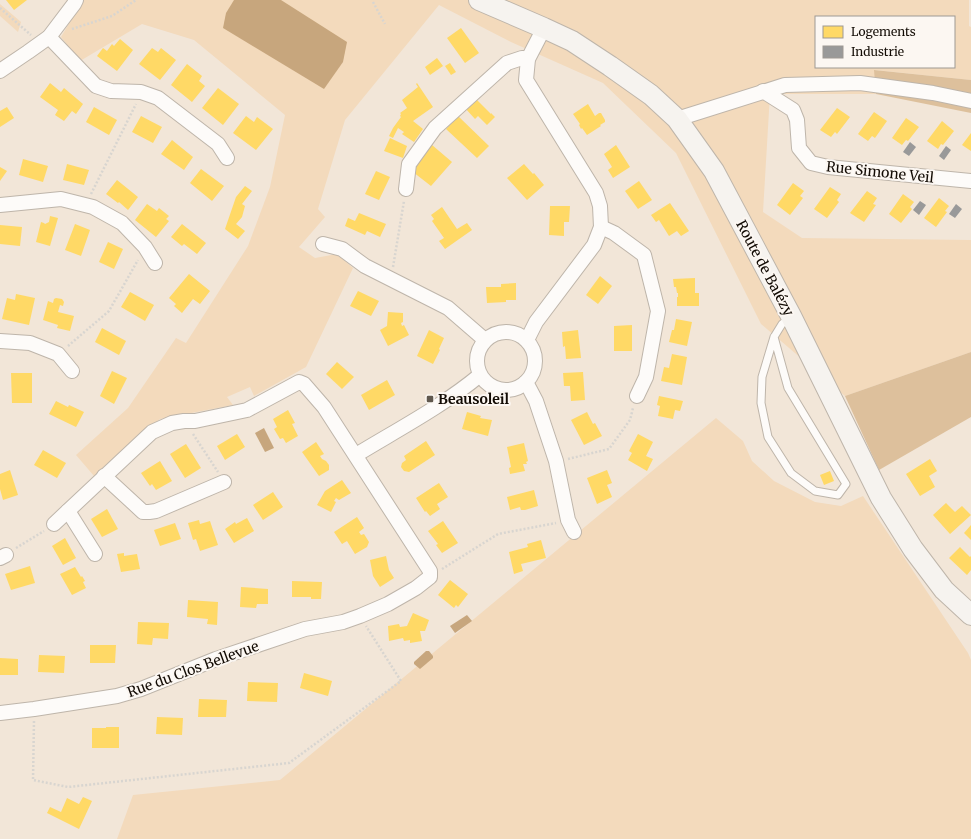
<svg xmlns="http://www.w3.org/2000/svg" width="971" height="839" font-family="Merriweather,serif">
	<rect width="100%" height="100%" fill="#f2e6d8"/>
	<!-- green -->
	<g fill="#f3dabc" fill-rule="evenodd">
		<path d="M 83,0 L 969,0 L 969,26 L 971,27 L 971,80 L 875,70 L 876,94 L 770,94 L 763,212 L 802,238 L 971,240 L 971,352 L 845,396 L 761,324 L 676,153 L 603,83 L 511,42 L 439,5 L 345,120 L 318,209 L 325,217 L 299,247 L 315,258 L 337,254 L 353,268 L 306,367 L 254,396 L 250,387 L 227,397 L 233,405 L 160,419 L 94,476 L 76,455 L 128,408 L 176,338 L 186,343 L 248,246 L 270,187 L 285,115 L 194,40 L 142,24 L 80,61 L 61,37 ZM 816,17 L 954,17 L 954,67 L 816,67 Z"/>
		<path d="M 0,4 L 21,22 L 18,32 L 0,16 Z"/>
		<path d="M 716,418 L 743,441 L 752,461 L 774,481 L 815,502 L 841,506 L 863,496 L 968,653 L 971,660 L 971,839 L 117,839 L 133,795 L 280,780 Z"/>
	</g>
	<!-- forest -->
	<g fill="#ddc09c">
		<path d="M 874,70 L 971,80 L 971,113 L 876,94 Z"/>
		<path d="M 971,352 L 971,417 L 879,470 L 845,396 Z"/>
	</g>
	<!-- water -->
	<g fill="#c7a67d">
		<path d="M 234,0 L 281,0 L 347,42 L 343,62 L 324,89 L 223,28 L 226,13 Z"/>
		<path d="M 264,428 L 274,448 L 265,452 L 255,433 Z"/>
		<path d="M 467,615 L 472,621 L 455,633 L 450,626 Z"/>
		<path d="M 426,651 L 429,651 L 433,656 L 433,658 L 420,669 L 414,664 L 414,662 Z"/>
	</g>
	<!-- homes -->
	<g fill="#ffd966">
		<path d="M 6,0 L 27,0 L 14,10 Z"/>
		<path d="M 461,28 L 479,53 L 465,63 L 447,38 Z"/>
		<path d="M 120,39 L 133,50 L 117,71 L 97,56 L 103,48 L 107,51 L 112,44 L 114,46 Z"/>
		<path d="M 152,48 L 158,52 L 161,48 L 176,60 L 160,80 L 139,64 Z"/>
		<path d="M 437,58 L 443,66 L 430,75 L 425,67 Z"/>
		<path d="M 450,63 L 456,72 L 451,75 L 445,66 Z"/>
		<path d="M 187,64 L 202,76 L 199,81 L 205,86 L 192,102 L 171,85 Z"/>
		<path d="M 50,83 L 61,92 L 64,88 L 83,104 L 76,114 L 72,111 L 64,121 L 55,115 L 58,110 L 40,97 Z"/>
		<path d="M 417,83 L 433,107 L 413,121 L 423,129 L 414,142 L 402,134 L 404,132 L 398,128 L 393,138 L 389,136 L 393,128 L 401,117 L 400,116 L 401,114 L 400,113 L 407,108 L 402,100 L 418,87 L 416,84 Z"/>
		<path d="M 218,88 L 239,104 L 223,125 L 202,108 Z"/>
		<path d="M 474,97 L 491,114 L 491,113 L 495,117 L 487,125 L 478,116 L 475,119 L 465,108 Z"/>
		<path d="M 588,104 L 595,116 L 599,113 L 601,113 L 605,120 L 605,122 L 600,125 L 601,126 L 587,135 L 582,128 L 581,129 L 579,125 L 580,124 L 573,114 Z"/>
		<path d="M 7,107 L 14,118 L 0,127 L 0,111 Z"/>
		<path d="M 94,107 L 117,120 L 109,135 L 86,122 Z"/>
		<path d="M 837,108 L 850,117 L 837,134 L 835,132 L 831,137 L 820,130 Z"/>
		<path d="M 874,112 L 887,121 L 875,138 L 872,136 L 868,141 L 858,134 Z"/>
		<path d="M 141,116 L 162,127 L 153,143 L 132,132 Z"/>
		<path d="M 246,116 L 254,122 L 257,117 L 273,129 L 256,150 L 233,133 Z"/>
		<path d="M 458,116 L 489,146 L 477,158 L 446,129 Z"/>
		<path d="M 906,118 L 919,127 L 908,141 L 906,140 L 902,145 L 892,138 Z"/>
		<path d="M 942,121 L 954,131 L 943,145 L 941,144 L 938,149 L 927,141 Z"/>
		<path d="M 971,133 L 971,151 L 962,145 Z"/>
		<path d="M 390,138 L 407,146 L 403,158 L 384,151 Z"/>
		<path d="M 172,140 L 193,157 L 184,170 L 161,154 Z"/>
		<path d="M 432,145 L 452,162 L 431,186 L 413,172 L 415,165 Z"/>
		<path d="M 616,145 L 630,167 L 613,178 L 608,170 L 612,167 L 604,154 Z"/>
		<path d="M 23,159 L 48,166 L 43,182 L 19,175 Z"/>
		<path d="M 67,164 L 89,170 L 84,185 L 63,180 Z"/>
		<path d="M 524,164 L 533,174 L 534,173 L 544,185 L 527,200 L 507,178 Z"/>
		<path d="M 0,167 L 7,171 L 0,181 Z"/>
		<path d="M 201,169 L 224,186 L 212,201 L 190,183 Z"/>
		<path d="M 376,171 L 390,177 L 379,200 L 365,194 Z"/>
		<path d="M 117,180 L 138,197 L 128,210 L 119,202 L 118,203 L 106,194 Z"/>
		<path d="M 639,181 L 652,200 L 638,209 L 625,191 Z"/>
		<path d="M 793,183 L 804,191 L 800,196 L 803,198 L 790,215 L 777,205 Z"/>
		<path d="M 245,186 L 252,191 L 242,204 L 245,206 L 242,217 L 236,224 L 245,231 L 238,239 L 225,229 L 236,197 Z"/>
		<path d="M 830,187 L 841,194 L 837,200 L 839,202 L 827,218 L 814,209 Z"/>
		<path d="M 867,191 L 877,198 L 873,204 L 876,205 L 864,222 L 850,213 Z"/>
		<path d="M 903,194 L 914,202 L 910,207 L 912,209 L 901,223 L 889,214 Z"/>
		<path d="M 939,198 L 949,206 L 945,211 L 947,212 L 936,227 L 924,218 Z"/>
		<path d="M 670,203 L 689,231 L 681,236 L 677,231 L 669,236 L 659,220 L 656,222 L 651,215 Z"/>
		<path d="M 147,204 L 157,211 L 159,208 L 169,216 L 166,219 L 169,221 L 156,237 L 135,220 Z"/>
		<path d="M 550,206 L 570,206 L 569,222 L 564,222 L 564,236 L 549,235 Z"/>
		<path d="M 442,207 L 457,229 L 467,223 L 472,230 L 445,249 L 439,241 L 444,238 L 432,221 L 434,219 L 431,215 Z"/>
		<path d="M 359,213 L 386,224 L 380,237 L 367,231 L 365,235 L 345,226 L 348,218 L 355,221 Z"/>
		<path d="M 50,216 L 58,218 L 50,246 L 36,242 L 41,222 L 44,223 L 45,224 L 49,222 Z"/>
		<path d="M 75,224 L 90,230 L 81,256 L 65,250 Z"/>
		<path d="M 182,224 L 206,243 L 197,254 L 184,244 L 182,246 L 171,237 Z"/>
		<path d="M 0,225 L 22,227 L 20,246 L 0,244 Z"/>
		<path d="M 108,242 L 123,249 L 114,269 L 99,262 Z"/>
		<path d="M 189,274 L 210,291 L 200,304 L 193,299 L 182,313 L 174,306 L 176,304 L 169,298 Z"/>
		<path d="M 600,276 L 612,286 L 598,304 L 586,295 Z"/>
		<path d="M 695,278 L 695,293 L 699,293 L 699,306 L 677,306 L 677,297 L 678,297 L 678,293 L 677,293 L 676,287 L 674,287 L 673,279 Z"/>
		<path d="M 516,283 L 516,300 L 506,300 L 506,302 L 487,303 L 486,287 L 501,287 L 501,284 Z"/>
		<path d="M 358,291 L 379,301 L 371,316 L 350,306 Z"/>
		<path d="M 130,292 L 154,305 L 145,321 L 121,307 Z"/>
		<path d="M 16,294 L 35,298 L 29,325 L 2,319 L 7,298 L 15,300 Z"/>
		<path d="M 56,298 L 62,299 L 64,302 L 63,306 L 60,305 L 58,312 L 74,316 L 70,331 L 57,328 L 58,325 L 43,320 L 48,301 L 53,303 L 54,299 Z"/>
		<path d="M 388,312 L 403,313 L 403,322 L 401,323 L 402,326 L 404,325 L 409,335 L 388,346 L 380,330 L 387,326 Z"/>
		<path d="M 676,319 L 692,322 L 687,346 L 669,342 L 672,330 L 674,330 Z"/>
		<path d="M 632,325 L 632,351 L 614,351 L 614,326 Z"/>
		<path d="M 102,328 L 126,341 L 119,355 L 95,342 Z"/>
		<path d="M 429,330 L 444,338 L 439,349 L 440,350 L 433,364 L 417,356 Z"/>
		<path d="M 578,330 L 581,358 L 566,359 L 565,346 L 563,347 L 562,332 Z"/>
		<path d="M 672,354 L 687,357 L 682,385 L 661,381 L 664,367 L 669,368 Z"/>
		<path d="M 337,362 L 354,377 L 342,389 L 326,374 Z"/>
		<path d="M 112,371 L 127,378 L 114,404 L 100,396 Z"/>
		<path d="M 583,372 L 585,400 L 571,401 L 570,386 L 564,386 L 563,373 Z"/>
		<path d="M 11,373 L 32,373 L 32,403 L 12,403 Z"/>
		<path d="M 387,380 L 395,395 L 369,410 L 361,395 Z"/>
		<path d="M 659,396 L 683,401 L 680,411 L 675,410 L 673,419 L 658,416 L 660,406 L 657,405 Z"/>
		<path d="M 56,401 L 68,407 L 69,405 L 84,412 L 76,427 L 49,414 Z"/>
		<path d="M 288,410 L 295,423 L 292,424 L 298,436 L 286,443 L 283,438 L 280,439 L 274,429 L 277,427 L 273,419 Z"/>
		<path d="M 467,412 L 481,416 L 480,418 L 492,420 L 488,436 L 462,429 Z"/>
		<path d="M 587,412 L 593,424 L 595,423 L 602,436 L 584,445 L 571,420 Z"/>
		<path d="M 237,434 L 245,447 L 225,460 L 217,446 Z"/>
		<path d="M 638,434 L 653,442 L 646,456 L 653,459 L 647,471 L 628,460 L 632,453 L 629,451 Z"/>
		<path d="M 426,441 L 435,455 L 409,472 L 404,471 L 401,467 L 402,463 L 406,460 L 404,456 Z"/>
		<path d="M 316,442 L 324,454 L 320,456 L 322,459 L 326,461 L 329,465 L 329,470 L 319,476 L 302,452 Z"/>
		<path d="M 524,443 L 528,461 L 526,462 L 527,464 L 523,464 L 525,471 L 510,474 L 509,468 L 511,467 L 507,447 Z"/>
		<path d="M 186,444 L 201,468 L 185,478 L 170,454 Z"/>
		<path d="M 43,450 L 66,463 L 57,478 L 34,465 Z"/>
		<path d="M 930,459 L 937,471 L 929,476 L 935,487 L 920,496 L 906,474 Z"/>
		<path d="M 160,461 L 172,481 L 156,490 L 152,484 L 150,486 L 141,473 Z"/>
		<path d="M 10,470 L 18,495 L 3,500 L 0,489 L 0,474 Z"/>
		<path d="M 607,470 L 612,483 L 607,485 L 612,497 L 597,504 L 587,478 Z"/>
		<path d="M 830,471 L 834,481 L 824,485 L 820,475 Z"/>
		<path d="M 342,480 L 351,493 L 339,500 L 336,498 L 334,501 L 336,502 L 331,512 L 317,505 L 325,491 Z"/>
		<path d="M 439,483 L 448,497 L 437,504 L 440,509 L 430,516 L 426,511 L 425,512 L 416,498 Z"/>
		<path d="M 534,490 L 538,506 L 525,510 L 521,510 L 520,507 L 510,510 L 507,497 Z"/>
		<path d="M 273,492 L 283,507 L 263,520 L 253,505 Z"/>
		<path d="M 946,503 L 955,512 L 962,506 L 971,515 L 950,534 L 933,515 Z"/>
		<path d="M 107,509 L 118,529 L 102,537 L 91,519 Z"/>
		<path d="M 357,517 L 364,528 L 359,532 L 361,535 L 364,534 L 369,542 L 367,547 L 355,554 L 347,541 L 342,544 L 334,532 Z"/>
		<path d="M 247,518 L 254,531 L 234,543 L 225,529 L 235,522 L 236,524 Z"/>
		<path d="M 199,520 L 200,524 L 210,521 L 218,545 L 200,551 L 196,539 L 193,540 L 188,523 Z"/>
		<path d="M 443,521 L 458,543 L 442,553 L 436,545 L 438,544 L 428,531 Z"/>
		<path d="M 175,523 L 181,539 L 160,546 L 154,530 Z"/>
		<path d="M 971,525 L 971,540 L 964,533 Z"/>
		<path d="M 65,538 L 76,558 L 63,565 L 52,546 Z"/>
		<path d="M 541,540 L 546,558 L 521,564 L 523,571 L 514,574 L 509,552 L 528,547 L 527,544 Z"/>
		<path d="M 960,547 L 970,557 L 971,556 L 971,570 L 967,575 L 949,558 Z"/>
		<path d="M 124,553 L 124,556 L 137,554 L 140,569 L 121,572 L 117,554 Z"/>
		<path d="M 386,556 L 389,570 L 394,578 L 380,587 L 373,576 L 370,560 Z"/>
		<path d="M 30,566 L 35,583 L 11,590 L 5,574 Z"/>
		<path d="M 75,567 L 81,577 L 82,576 L 85,581 L 83,582 L 86,588 L 72,595 L 60,574 Z"/>
		<path d="M 450,580 L 468,594 L 458,607 L 456,605 L 454,608 L 438,595 Z"/>
		<path d="M 292,581 L 322,582 L 321,599 L 311,599 L 311,597 L 292,597 Z"/>
		<path d="M 241,587 L 268,589 L 268,604 L 257,604 L 256,608 L 240,607 Z"/>
		<path d="M 188,600 L 218,602 L 217,625 L 207,624 L 208,619 L 187,617 Z"/>
		<path d="M 413,613 L 429,620 L 425,631 L 420,631 L 422,641 L 410,643 L 410,640 L 404,641 L 403,638 L 389,641 L 388,626 L 399,624 L 400,627 L 407,626 Z"/>
		<path d="M 138,622 L 169,623 L 168,639 L 153,638 L 152,645 L 137,644 Z"/>
		<path d="M 90,645 L 116,645 L 115,663 L 90,663 Z"/>
		<path d="M 39,655 L 65,656 L 64,673 L 38,672 Z"/>
		<path d="M 0,658 L 18,659 L 18,675 L 0,675 Z"/>
		<path d="M 304,673 L 332,681 L 328,696 L 300,688 Z"/>
		<path d="M 248,682 L 278,683 L 277,702 L 247,701 Z"/>
		<path d="M 199,699 L 227,700 L 226,717 L 198,717 Z"/>
		<path d="M 157,717 L 183,718 L 182,735 L 156,734 Z"/>
		<path d="M 106,727 L 119,727 L 119,748 L 92,748 L 92,728 L 106,728 Z"/>
		<path d="M 83,797 L 92,801 L 79,829 L 47,813 L 50,807 L 61,812 L 67,798 L 79,804 Z"/>
	</g>
	<!-- industry -->
	<g fill="#999">
		<path d="M 910,142 L 916,147 L 909,156 L 903,152 Z"/>
		<path d="M 946,146 L 951,150 L 944,160 L 939,156 Z"/>
		<path d="M 920,201 L 926,205 L 919,215 L 913,210 Z"/>
		<path d="M 956,204 L 962,209 L 955,218 L 949,214 Z"/>
	</g>
	<g fill="none" stroke-linecap="round" stroke-linejoin="round">
		<defs>
			<path id="service" d="M 774,337 L 788,388 L 846,484 L 838,495 L 815,491 L 791,473 L 768,437 L 761,403 L 762,377 L 774,337 L 782,324 L 791,317"/>
			<g id="minor">
				<path d="M 49,37 L 96,86 L 111,91 L 141,92 L 158,98 L 218,144 L 227,158"/>
				<path d="M 0,71 L 28,52 L 49,37 L 74,4 L 76,0"/>
				<path d="M 763,91 L 793,110 L 797,120 L 799,148 L 811,163 L 828,167 L 971,181"/>
				<path d="M 677,119 L 785,85 L 860,83 L 933,93 L 971,101"/>
				<path d="M 406,189 L 409,164 L 435,128 L 507,63 L 522,58 L 528,59"/>
				<path d="M 0,205 L 61,199 L 93,207 L 122,223 L 145,247 L 155,263"/>
				<path d="M 601,227 L 614,233 L 644,255 L 658,311 L 646,377 L 637,396"/>
				<path d="M 323,244 L 342,249 L 365,266 L 448,308 L 485,340"/>
				<circle cx="506" cy="361" r="29"/>
				<path d="M 527,340 L 536,322 L 594,245 L 601,227 L 600,206 L 596,193 L 526,80 L 528,59 L 544,28"/>
				<path d="M 0,341 L 30,343 L 58,354 L 72,371"/>
				<path d="M 526,382 L 536,401 L 556,461 L 568,520 L 574,532"/>
				<path d="M 356,455 C 397,430 443,406 480,375"/>
				<path d="M 104,476 L 143,512 L 149,512 L 156,511 L 224,482"/>
				<path d="M 68,511 L 95,554"/>
				<path d="M 0,558 L 6,555"/>
				<path d="M 0,713 L 34,709 L 117,696 L 141,689 L 216,659 L 305,629 L 343,622 L 360,616 L 388,604 L 416,588 L 430,577 L 430,571 L 324,407 L 304,384 L 299,382 L 247,410 L 195,421 L 184,421 L 172,423 L 152,432 L 54,524"/>
			</g>
			<path id="secondary" d="M 479,0 L 544,28 L 572,41 L 610,66 L 651,95 L 677,119 L 714,171 L 791,316 L 881,498 L 913,549 L 944,590 L 971,615"/>
		</defs>
		<!-- service casing -->
		<use href="#service" stroke="#beb5aa" stroke-width="9"/>
		<!-- minor casing -->
		<use href="#minor" stroke="#beb5aa" stroke-width="16"/>
		<!-- secondary casing -->
		<use href="#secondary" stroke="#beb5aa" stroke-width="22"/>
		<!-- path -->
		<g stroke="#d8d5d0" stroke-width="2.5" stroke-dasharray="2 2" stroke-linecap="butt">
			<path d="M 373,2 L 385,24"/>
			<path d="M 0,8 L 31,35"/>
			<path d="M 72,29 L 112,16 L 136,0"/>
			<path d="M 91,194 L 136,104"/>
			<path d="M 393,267 L 404,201"/>
			<path d="M 68,346 L 109,311 L 138,260"/>
			<path d="M 193,434 L 218,472"/>
			<path d="M 568,459 L 609,449 L 630,420 L 633,408"/>
			<path d="M 16,548 L 44,531"/>
			<path d="M 442,569 L 498,534 L 556,523"/>
			<path d="M 34,721 L 33,780 L 68,787 L 289,763 L 401,681 L 366,626"/>
		</g>
		<!-- service -->
		<use href="#service" stroke="#fdfbf9" stroke-width="7"/>
		<!-- minor -->
		<use href="#minor" stroke="#fdfbf9" stroke-width="14"/>
		<!-- secondary -->
		<use href="#secondary" stroke="#f6f3ef" stroke-width="20"/>
	</g>
	<!-- markers -->
	<rect fill="#60584e" stroke="#fcf7f2" stroke-width="1.5" x="426" y="395" width="8" height="8" rx="2"/>
	<g text-anchor="middle" stroke-width="4" stroke-linejoin="round" paint-order="stroke">
		<!-- street labels -->
		<g font-size="14" fill="#120b04" stroke="#fcf7f2">
			<text transform="translate(880 172) rotate(6)" y="5">Rue Simone Veil</text>
			<text transform="translate(765 268) rotate(62)" y="5">Route de Balézy</text>
			<text transform="translate(193 669) rotate(-20)" y="5">Rue du Clos Bellevue</text>
		</g>
		<!-- poi labels -->
		<g font-size="14" font-weight="bold" fill="#120b04" stroke="#fcf7f2" text-anchor="start">
			<text x="438" y="404">Beausoleil</text>
		</g>
	</g>
	<!-- legend -->
	<rect x="815" y="16" width="140" height="52" fill="#fcf7f2" stroke="#9e9993"/>
	<rect x="823" y="26" width="20" height="12" fill="#ffd966" stroke="#9e9993"/>
	<text x="851" y="36" font-size="12" fill="#120b04">Logements</text>
	<rect x="823" y="46" width="20" height="12" fill="#999999" stroke="#9e9993"/>
	<text x="851" y="56" font-size="12" fill="#120b04">Industrie</text>
</svg>
